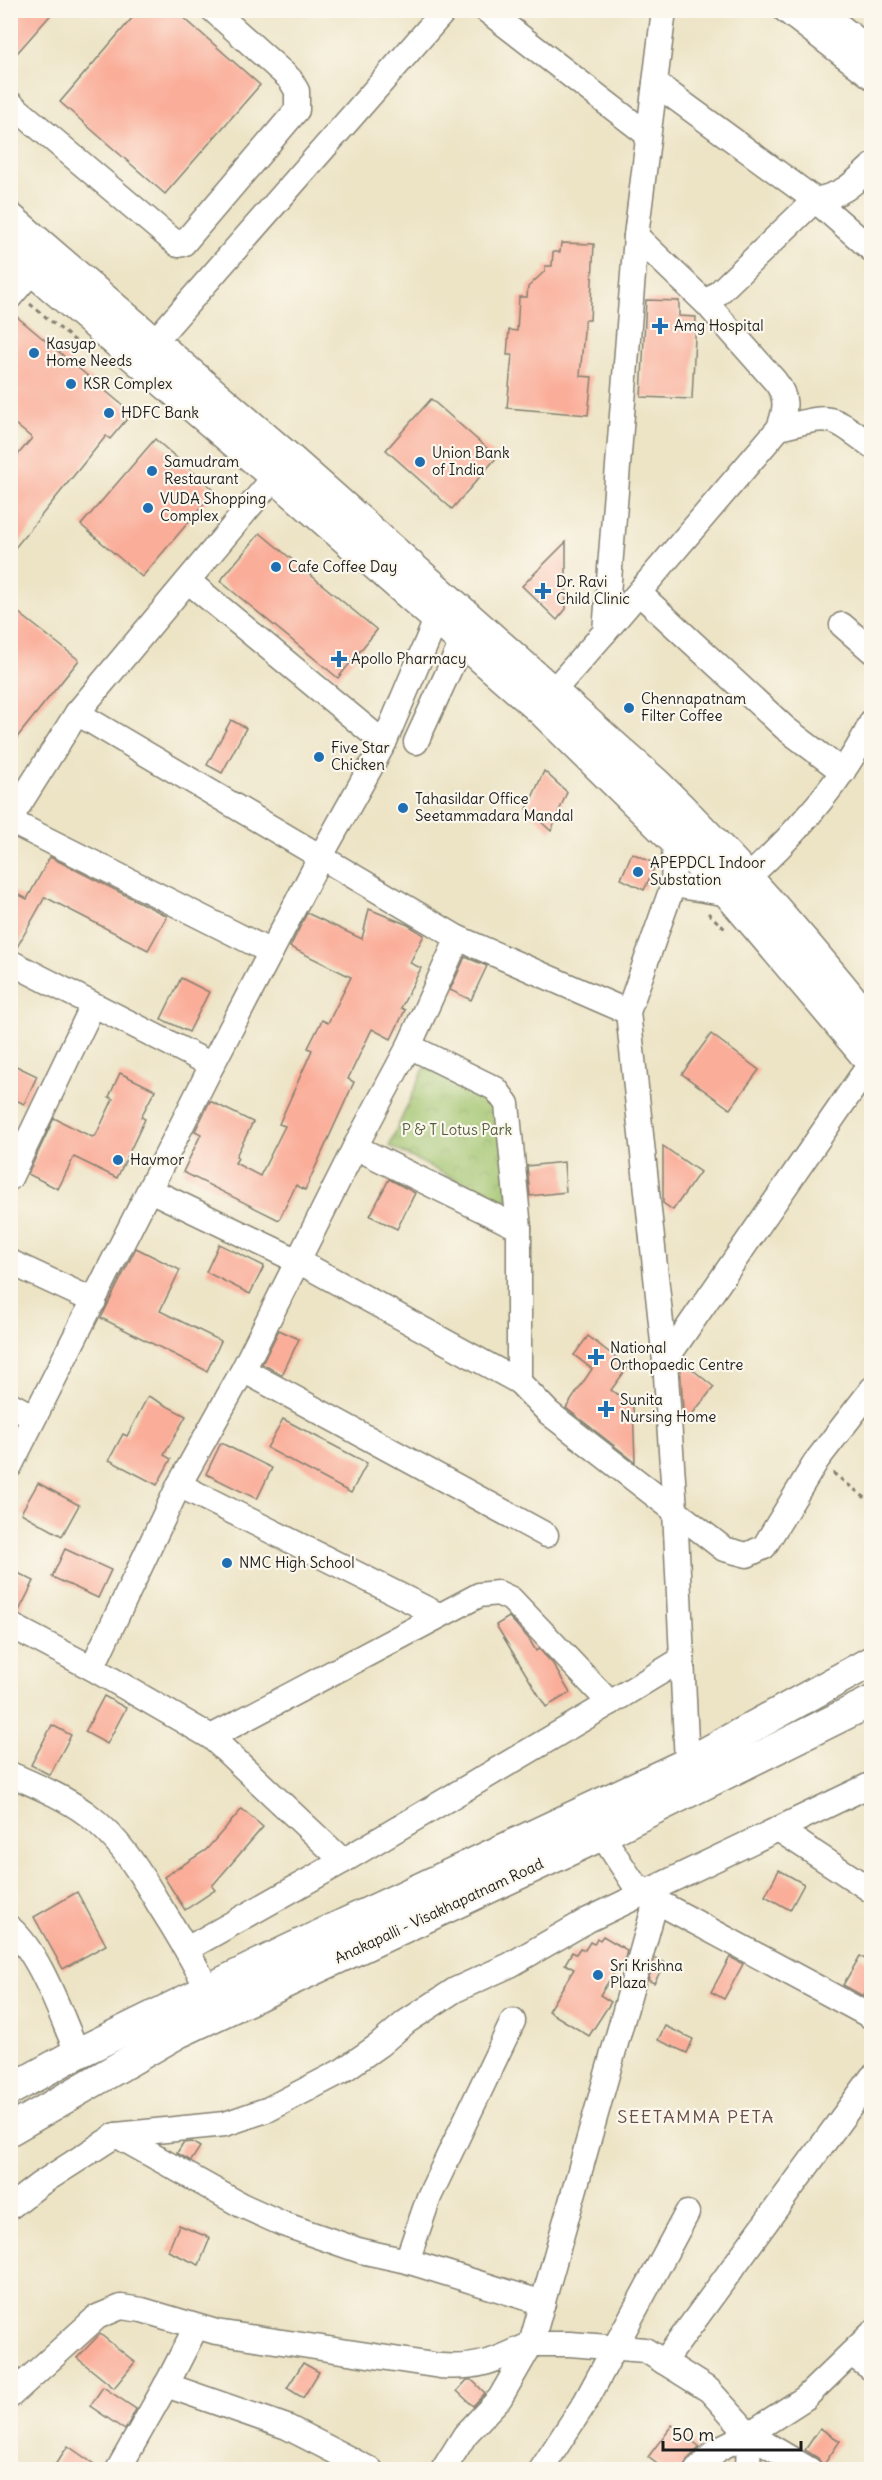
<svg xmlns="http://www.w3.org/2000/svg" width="882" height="2480" font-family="Delius,sans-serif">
	<defs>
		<pattern id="park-crowns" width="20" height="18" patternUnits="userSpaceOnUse" patternTransform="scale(1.5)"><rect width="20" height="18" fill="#9fc26b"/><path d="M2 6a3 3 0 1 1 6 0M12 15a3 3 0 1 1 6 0" fill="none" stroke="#88a65c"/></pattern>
	</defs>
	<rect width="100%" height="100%" fill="#fbf7ec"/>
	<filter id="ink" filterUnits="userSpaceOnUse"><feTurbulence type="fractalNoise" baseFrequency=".0167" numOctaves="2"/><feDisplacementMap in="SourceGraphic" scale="12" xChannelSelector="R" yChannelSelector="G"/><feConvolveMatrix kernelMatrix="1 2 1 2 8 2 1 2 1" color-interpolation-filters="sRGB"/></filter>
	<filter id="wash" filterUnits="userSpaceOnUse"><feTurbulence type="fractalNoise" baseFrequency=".008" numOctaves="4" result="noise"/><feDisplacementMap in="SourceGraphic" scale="24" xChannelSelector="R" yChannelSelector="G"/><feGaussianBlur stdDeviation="1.35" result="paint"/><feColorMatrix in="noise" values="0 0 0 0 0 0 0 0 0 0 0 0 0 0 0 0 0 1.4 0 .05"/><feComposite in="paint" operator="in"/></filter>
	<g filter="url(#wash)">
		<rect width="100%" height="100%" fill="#ede4c6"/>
		<!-- park -->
		<path fill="url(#park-crowns)" stroke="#5e6f44" stroke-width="1.5" d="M 425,1067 L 500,1100 L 509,1207 L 389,1146 Z"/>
		<g id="blocks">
			<!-- building -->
			<g fill="#faad99">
				<path d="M 10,10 L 55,10 L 10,61 Z"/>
				<path d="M 139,10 L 175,10 L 260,85 L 165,194 L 60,102 Z"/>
				<path d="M 561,243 L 594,244 L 590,320 L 585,320 L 580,376 L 592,377 L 588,415 L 507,408 L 512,355 L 507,355 L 509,330 L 517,331 L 519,297 L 527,297 L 528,287 L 545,271 L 545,266 L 552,266 L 553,252 L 560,252 Z"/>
				<path d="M 646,300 L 679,301 L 679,316 L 696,317 L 692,399 L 641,397 Z"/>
				<path d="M 10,311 L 132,413 L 110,439 L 106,436 L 10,554 L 10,464 L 32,438 L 10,420 Z"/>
				<path d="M 431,399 L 497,457 L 452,509 L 386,450 Z"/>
				<path d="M 155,439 L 215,491 L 142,577 L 81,525 Z"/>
				<path d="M 260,533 L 377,630 L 338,678 L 220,581 Z"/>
				<path d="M 566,542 L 566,609 L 557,620 L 522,586 Z"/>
				<path d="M 10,606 L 79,660 L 10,746 Z"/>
				<path d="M 231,720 L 246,728 L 222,773 L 207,765 Z"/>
				<path d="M 544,771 L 567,792 L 551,831 L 527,809 Z"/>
				<path d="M 632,853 L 656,864 L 644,890 L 621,879 Z"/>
				<path d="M 50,857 L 167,916 L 148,950 L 45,897 L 16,949 L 10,948 L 10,890 L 27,899 Z"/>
				<path d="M 369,909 L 408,925 L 424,935 L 410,963 L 421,968 L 401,1008 L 405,1010 L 391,1039 L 372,1029 L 348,1079 L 354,1082 L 305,1190 L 296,1185 L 279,1220 L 183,1172 L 201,1134 L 195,1131 L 210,1101 L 253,1122 L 236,1156 L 238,1158 L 235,1163 L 260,1176 L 285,1126 L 279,1124 L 312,1050 L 308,1048 L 322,1020 L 328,1023 L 351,977 L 290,947 L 307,913 L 362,939 Z"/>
				<path d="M 465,957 L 487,966 L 471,1000 L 450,990 Z"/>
				<path d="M 181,978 L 209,992 L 189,1032 L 161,1019 Z"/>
				<path d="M 711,1034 L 759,1070 L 730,1109 L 682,1074 Z"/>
				<path d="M 10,1063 L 37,1076 L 24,1104 L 10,1097 Z"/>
				<path d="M 120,1073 L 155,1090 L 141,1117 L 145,1119 L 117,1178 L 74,1157 L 58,1189 L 28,1174 L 54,1118 L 92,1137 L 96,1135 L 113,1099 L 109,1097 Z"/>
				<path d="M 663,1146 L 700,1172 L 673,1210 L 663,1203 Z"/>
				<path d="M 564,1162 L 566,1192 L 530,1196 L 527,1166 Z"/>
				<path d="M 389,1179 L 415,1193 L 397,1229 L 370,1216 Z"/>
				<path d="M 219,1244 L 264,1266 L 250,1294 L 206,1272 Z"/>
				<path d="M 136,1248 L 180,1270 L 160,1311 L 221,1341 L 207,1371 L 101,1318 Z"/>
				<path d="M 279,1330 L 299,1339 L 282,1375 L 262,1364 Z"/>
				<path d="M 588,1336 L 628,1367 L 611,1390 L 633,1405 L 635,1462 L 566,1408 L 592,1369 L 574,1355 Z"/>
				<path d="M 682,1361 L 714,1387 L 684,1424 L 680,1365 Z"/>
				<path d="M 148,1396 L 186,1416 L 164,1455 L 171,1459 L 157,1485 L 109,1460 L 123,1434 L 127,1436 Z"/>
				<path d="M 283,1419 L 367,1463 L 351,1493 L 267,1448 Z"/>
				<path d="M 221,1443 L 272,1468 L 257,1499 L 206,1474 Z"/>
				<path d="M 38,1483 L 79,1505 L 62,1536 L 21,1513 Z"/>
				<path d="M 65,1549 L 111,1570 L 98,1598 L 52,1577 Z"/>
				<path d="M 10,1569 L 34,1581 L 18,1613 L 10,1611 Z"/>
				<path d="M 509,1617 L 529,1639 L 536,1651 L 539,1649 L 553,1664 L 570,1693 L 546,1707 L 496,1625 Z"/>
				<path d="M 104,1696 L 126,1708 L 107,1744 L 85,1732 Z"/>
				<path d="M 52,1725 L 71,1735 L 50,1775 L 31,1765 Z"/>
				<path d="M 242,1809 L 263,1827 L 212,1886 L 215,1890 L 185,1910 L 164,1877 L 206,1850 Z"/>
				<path d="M 779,1870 L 804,1884 L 790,1910 L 765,1896 Z"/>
				<path d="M 77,1892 L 106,1945 L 63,1969 L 34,1917 Z"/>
				<path d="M 603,1936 L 627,1950 L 623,1967 L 619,1965 L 600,1995 L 611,2002 L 589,2036 L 548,2011 L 574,1969 L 565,1964 L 572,1952 L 576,1954 L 580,1948 L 585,1950 L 590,1942 L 594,1944 L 597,1938 L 600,1940 Z"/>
				<path d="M 860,1956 L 872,1963 L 872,1981 L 863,1996 L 843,1985 Z"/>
				<path d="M 730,1957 L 743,1964 L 724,1999 L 711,1992 Z"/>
				<path d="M 655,1958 L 665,1963 L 654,1983 L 648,1980 Z"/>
				<path d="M 665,2026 L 693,2039 L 687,2053 L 658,2040 Z"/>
				<path d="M 192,2142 L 200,2147 L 191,2161 L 177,2153 L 183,2143 Z"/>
				<path d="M 179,2225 L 210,2238 L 199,2265 L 168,2251 Z"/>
				<path d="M 100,2334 L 135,2362 L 114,2388 L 77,2358 Z"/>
				<path d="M 303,2363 L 319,2372 L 303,2398 L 287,2388 Z"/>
				<path d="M 467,2380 L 472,2380 L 485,2393 L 473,2406 L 457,2391 Z"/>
				<path d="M 103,2387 L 136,2409 L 125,2430 L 90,2406 Z"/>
				<path d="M 672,2425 L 700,2447 L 687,2460 L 683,2469 L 664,2469 L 648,2457 Z"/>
				<path d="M 820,2428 L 840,2441 L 823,2466 L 818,2458 L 805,2450 Z"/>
				<path d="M 68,2446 L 101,2469 L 52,2469 Z"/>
			</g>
		</g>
	</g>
	<g filter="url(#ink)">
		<use href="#blocks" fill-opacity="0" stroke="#848071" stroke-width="1.5"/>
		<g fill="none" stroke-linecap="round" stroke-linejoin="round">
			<defs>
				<g id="minor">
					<path d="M 486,10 L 648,135"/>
					<path d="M 785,10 L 872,77"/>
					<path d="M 819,10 L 872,51"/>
					<path d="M 655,83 L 815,200 L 872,250"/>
					<path d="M 10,103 L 178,245 L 183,244 L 297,110 L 297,91 L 290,79 L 213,10"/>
					<path d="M 10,297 L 33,270"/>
					<path d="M 707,304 L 815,200 C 843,194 851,186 872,166"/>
					<path d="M 154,342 L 445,10"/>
					<path d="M 779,428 C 833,415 827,413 872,446"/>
					<path d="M 188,581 L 384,743"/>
					<path d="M 639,593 L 785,728 L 843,772"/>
					<path d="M 842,625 L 872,651"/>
					<path d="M 605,632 L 779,428 C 786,409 788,397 775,381 L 707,304 L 636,236"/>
					<path d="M 553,691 L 605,632 L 636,236 L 664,10"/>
					<path d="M 416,742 L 462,642"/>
					<path d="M 10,819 L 77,713 L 286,463"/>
					<path d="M 10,821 L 271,952"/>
					<path d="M 675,840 L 673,885 L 628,1012 L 665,1361 L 675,1510 L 687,1763"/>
					<path d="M 673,885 L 729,894 C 781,850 843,784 872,721"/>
					<path d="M 458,938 L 628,1012"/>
					<path d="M 10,962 L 212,1065"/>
					<path d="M 409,1046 L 496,1089 L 507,1104 L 519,1228 L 519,1382"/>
					<path d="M 355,1147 L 519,1228"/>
					<path d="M 10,1178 L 93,1005"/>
					<path d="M 150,1190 L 298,1261 L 519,1382 L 549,1413 L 724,1549 L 747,1555 L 764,1547 L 817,1460 L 872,1389"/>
					<path d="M 10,1262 L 94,1301"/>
					<path d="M 665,1361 L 872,1061"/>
					<path d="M 243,1370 L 546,1535"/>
					<path d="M 10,1404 L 34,1417"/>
					<path d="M 10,1466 L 212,1065 L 321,856 L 384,743 L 436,620 L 446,607"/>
					<path d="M 179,1485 L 439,1615"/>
					<path d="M 10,1625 L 92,1668 L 179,1485 L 243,1370 L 355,1147 L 409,1046 L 458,938 L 77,713"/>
					<path d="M 92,1668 L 211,1737 L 343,1861"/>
					<path d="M 610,1703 L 682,1659"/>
					<path d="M 10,1774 C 37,1786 64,1797 87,1814 C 119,1838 138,1869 158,1903 C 176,1931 193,1960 208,1990"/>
					<path d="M 778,1829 L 872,1891"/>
					<path d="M 656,1901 L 872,2017"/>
					<path d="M 10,1928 C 41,1954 61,2017 78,2054"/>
					<path d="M 187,1949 L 343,1861 L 610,1703 L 511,1599 L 498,1593 L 479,1595 L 211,1737"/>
					<path d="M 116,2135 L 241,2205 L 283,2224 L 361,2251 L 407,2261 L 543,2303"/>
					<path d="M 10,2207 L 40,2184 L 116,2135 L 225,2124 L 269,2109 L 342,2071 L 379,2045 L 406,2022 L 455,1990 L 510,1965 L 588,1920 L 872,1784"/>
					<path d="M 407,2261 L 429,2197 L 513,2021"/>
					<path d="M 851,2354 L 872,2369"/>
					<path d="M 664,2362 L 872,2077"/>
					<path d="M 166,2385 L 287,2427 L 371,2470"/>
					<path d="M 10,2396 L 97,2317 L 121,2307 L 142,2310 L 216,2332 L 440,2366 C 479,2369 497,2360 531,2344 L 656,1901 L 632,1881 L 602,1835"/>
					<path d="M 749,2434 L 810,2470"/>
					<path d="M 118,2470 L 170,2378 L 196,2327"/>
					<path d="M 443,2470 L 465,2435 L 500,2398 L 531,2344 L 570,2344 L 645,2350 L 709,2390 L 749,2434 L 805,2398 L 872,2333"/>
					<path d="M 541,2470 L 586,2401 L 687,2213"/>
					<path d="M 697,2470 L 718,2449 L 749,2434"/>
					<path d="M 748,2470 L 749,2434"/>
				</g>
				<g id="major">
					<path d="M 10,218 L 290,459 L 656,783 C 733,858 805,940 872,1024"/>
					<path d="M 10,251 L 275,477 L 541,710 L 729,894 L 872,1063"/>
					<path d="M 10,2090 L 70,2057 L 286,1951 L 687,1763 L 872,1661"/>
					<path d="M 10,2130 L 178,2033 L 602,1835 L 872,1701"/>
				</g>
			</defs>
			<!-- minor casing -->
			<use href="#minor" stroke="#848071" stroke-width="27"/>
			<!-- major casing -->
			<use href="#major" stroke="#848071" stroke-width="33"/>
			<!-- path -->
			<g stroke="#848071" stroke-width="3" stroke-dasharray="4.5 4.5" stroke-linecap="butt">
				<path d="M 30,304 L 90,353"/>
				<path d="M 708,913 L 725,929"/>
				<path d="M 833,1473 L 872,1503"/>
				<path d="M 10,2466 L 14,2470"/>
			</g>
			<!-- minor -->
			<use href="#minor" stroke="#fff" stroke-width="24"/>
			<!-- major -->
			<use href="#major" stroke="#fff" stroke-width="30"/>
		</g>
	</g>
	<!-- markers -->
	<g fill="#1f6fb2" stroke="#fbf7ec" stroke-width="2">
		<path d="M657 317h6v6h6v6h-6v6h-6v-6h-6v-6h6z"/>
		<circle cx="34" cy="353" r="6"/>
		<circle cx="71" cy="384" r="6"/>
		<circle cx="109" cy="413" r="6"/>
		<circle cx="420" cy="462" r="6"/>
		<circle cx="152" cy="471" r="6"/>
		<circle cx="148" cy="508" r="6"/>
		<circle cx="276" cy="567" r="6"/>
		<path d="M540 582h6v6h6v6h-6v6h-6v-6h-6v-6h6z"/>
		<path d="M336 650h6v6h6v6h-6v6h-6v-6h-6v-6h6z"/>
		<circle cx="629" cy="708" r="6"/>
		<circle cx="319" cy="757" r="6"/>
		<circle cx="403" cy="808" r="6"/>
		<circle cx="638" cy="872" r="6"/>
		<circle cx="118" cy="1160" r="6"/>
		<path d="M593 1348h6v6h6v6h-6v6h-6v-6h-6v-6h6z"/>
		<path d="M603 1400h6v6h6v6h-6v6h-6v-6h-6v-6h6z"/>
		<circle cx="227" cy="1563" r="6"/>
		<circle cx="598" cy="1975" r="6"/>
	</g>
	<g text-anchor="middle" stroke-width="4.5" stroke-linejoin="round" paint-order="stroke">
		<!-- poi labels -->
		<g font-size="15" fill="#1c1c1c" stroke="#fbf7ec" text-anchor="start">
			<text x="674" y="331">Amg Hospital</text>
			<text x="46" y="349">Kasyap<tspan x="46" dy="17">Home Needs</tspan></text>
			<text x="83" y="389">KSR Complex</text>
			<text x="121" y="418">HDFC Bank</text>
			<text x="432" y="458">Union Bank<tspan x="432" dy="17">of India</tspan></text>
			<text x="164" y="467">Samudram<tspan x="164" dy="17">Restaurant</tspan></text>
			<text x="160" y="504">VUDA Shopping<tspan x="160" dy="17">Complex</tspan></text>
			<text x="288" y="572">Cafe Coffee Day</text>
			<text x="556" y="587">Dr. Ravi<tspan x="556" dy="17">Child Clinic</tspan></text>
			<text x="351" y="664">Apollo Pharmacy</text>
			<text x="641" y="704">Chennapatnam<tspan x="641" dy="17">Filter Coffee</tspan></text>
			<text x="331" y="753">Five Star<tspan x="331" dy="17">Chicken</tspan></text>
			<text x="415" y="804">Tahasildar Office<tspan x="415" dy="17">Seetammadara Mandal</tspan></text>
			<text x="650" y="868">APEPDCL Indoor<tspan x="650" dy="17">Substation</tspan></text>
			<text x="130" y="1165">Havmor</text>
			<text x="610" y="1353">National<tspan x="610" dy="17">Orthopaedic Centre</tspan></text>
			<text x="620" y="1405">Sunita<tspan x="620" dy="17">Nursing Home</tspan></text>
			<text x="239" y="1568">NMC High School</text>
			<text x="610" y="1971">Sri Krishna<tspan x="610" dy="17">Plaza</tspan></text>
		</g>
		<!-- park labels -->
		<g font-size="15" fill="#505e3c" stroke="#fbf7ec">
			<text x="457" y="1135">P &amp; T Lotus Park</text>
		</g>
		<!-- street labels -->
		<g font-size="15" fill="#1c1c1c" stroke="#fbf7ec">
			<text transform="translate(439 1911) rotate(-25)" y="5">Anakapalli - Visakhapatnam Road</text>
		</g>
		<!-- quarter labels -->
		<g font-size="18" letter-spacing="1.5" fill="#6a4f48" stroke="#fbf7ec">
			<text x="696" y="2123">SEETAMMA PETA</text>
		</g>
	</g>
	<!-- margin -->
	<rect width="882" height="2480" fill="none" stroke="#fbf7ec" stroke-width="36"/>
	<!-- scale -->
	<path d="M663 2441v9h138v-9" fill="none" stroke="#1c1c1c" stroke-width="3"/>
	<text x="672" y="2441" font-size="18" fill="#1c1c1c" stroke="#fbf7ec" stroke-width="4.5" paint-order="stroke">50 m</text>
</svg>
